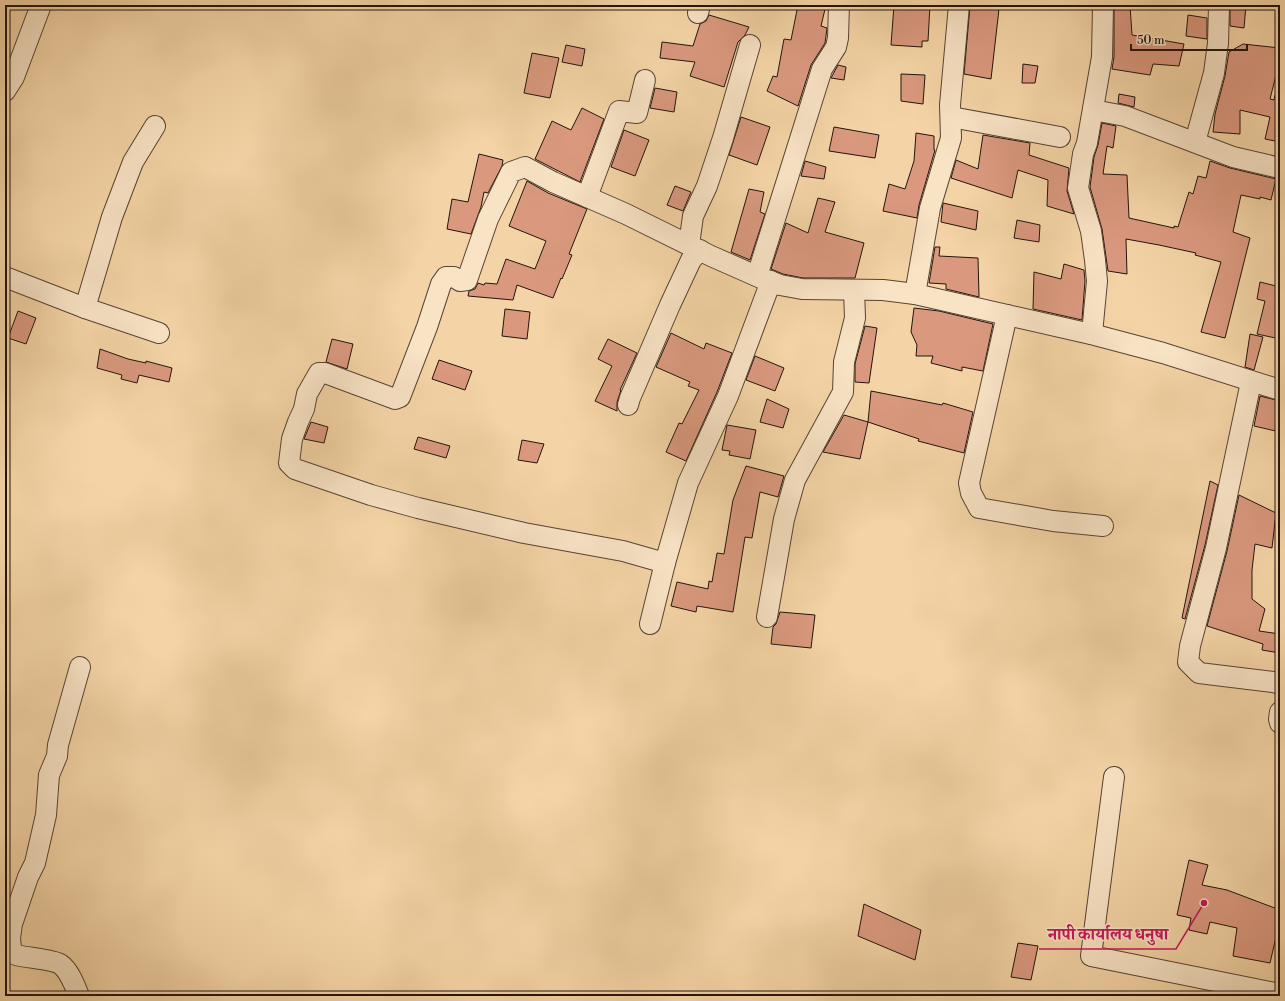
<svg xmlns="http://www.w3.org/2000/svg" width="1285" height="1001" font-family="'Libre Bodoni','Noto Serif Devanagari',serif">
	<rect width="100%" height="100%" fill="#f4d4a6"/>
	<filter id="stains"><feTurbulence type="fractalNoise" baseFrequency=".005" numOctaves="4"/><feColorMatrix values="0 0 0 0 .2 0 0 0 0 .09 0 0 0 0 .02 0 0 0 .5 -.17"/></filter>
	<radialGradient id="worn" r=".72"><stop offset=".6" stop-color="#630" stop-opacity="0"/><stop offset="1" stop-color="#630" stop-opacity=".3"/></radialGradient>
	<!-- building -->
	<g fill="#da997f" stroke="#23140d">
		<path d="M 798,5 L 826,5 L 821,26 L 827,28 L 825,43 L 811,65 L 798,106 L 767,91 L 773,76 L 777,77 L 784,39 L 791,40 Z"/>
		<path d="M 894,5 L 930,5 L 928,41 L 922,41 L 922,47 L 891,45 Z"/>
		<path d="M 1114,5 L 1130,5 L 1132,35 L 1184,44 L 1179,66 L 1153,64 L 1150,75 L 1112,69 L 1114,57 Z"/>
		<path d="M 1230,5 L 1246,5 L 1244,28 L 1230,26 Z"/>
		<path d="M 970,6 L 999,9 L 991,79 L 964,74 Z"/>
		<path d="M 709,15 L 749,27 L 745,35 L 738,42 L 724,87 L 690,76 L 695,62 L 660,58 L 662,42 L 693,46 L 700,24 L 706,21 Z"/>
		<path d="M 1188,15 L 1207,18 L 1207,39 L 1186,36 Z"/>
		<path d="M 1243,44 L 1280,48 L 1280,68 L 1278,67 L 1270,99 L 1274,100 L 1275,95 L 1280,96 L 1280,142 L 1265,139 L 1270,117 L 1240,110 L 1240,134 L 1213,132 L 1215,114 L 1225,76 L 1229,52 Z"/>
		<path d="M 566,45 L 585,49 L 582,66 L 562,62 Z"/>
		<path d="M 532,53 L 559,58 L 550,98 L 524,93 Z"/>
		<path d="M 1023,64 L 1038,66 L 1035,83 L 1022,83 Z"/>
		<path d="M 838,65 L 846,67 L 844,80 L 831,78 Z"/>
		<path d="M 901,74 L 925,75 L 923,104 L 901,101 Z"/>
		<path d="M 655,88 L 677,92 L 674,112 L 650,108 Z"/>
		<path d="M 1119,94 L 1135,97 L 1134,107 L 1118,103 Z"/>
		<path d="M 582,108 L 604,119 L 580,182 L 535,159 L 552,121 L 571,130 Z"/>
		<path d="M 741,117 L 770,127 L 757,165 L 729,155 Z"/>
		<path d="M 1102,123 L 1116,126 L 1113,148 L 1107,146 L 1103,174 L 1127,175 L 1129,218 L 1174,228 L 1174,226 L 1178,227 L 1189,192 L 1193,194 L 1198,176 L 1206,178 L 1210,161 L 1230,168 L 1276,179 L 1271,200 L 1260,197 L 1260,199 L 1241,195 L 1233,232 L 1250,238 L 1225,338 L 1201,332 L 1221,262 L 1195,255 L 1196,253 L 1159,245 L 1126,239 L 1127,274 L 1108,271 L 1102,229 L 1090,187 L 1094,157 L 1098,145 Z"/>
		<path d="M 834,127 L 879,135 L 875,158 L 829,151 Z"/>
		<path d="M 624,130 L 649,140 L 635,176 L 611,167 Z"/>
		<path d="M 916,133 L 934,136 L 934,150 L 935,150 L 919,205 L 917,218 L 883,211 L 889,184 L 905,189 L 914,161 Z"/>
		<path d="M 983,135 L 1030,143 L 1029,155 L 1069,168 L 1067,191 L 1074,214 L 1047,206 L 1048,180 L 1018,170 L 1012,198 L 951,178 L 956,160 L 978,169 Z"/>
		<path d="M 479,154 L 503,160 L 502,166 L 488,193 L 484,192 L 481,207 L 471,234 L 447,229 L 452,199 L 468,202 Z"/>
		<path d="M 805,161 L 826,167 L 824,179 L 801,176 Z"/>
		<path d="M 527,181 L 548,193 L 587,209 L 569,254 L 572,255 L 562,279 L 561,278 L 553,298 L 517,285 L 513,300 L 468,296 L 469,291 L 475,289 L 478,283 L 484,285 L 485,283 L 497,284 L 506,259 L 535,269 L 546,241 L 509,226 Z"/>
		<path d="M 675,186 L 691,192 L 683,211 L 667,205 Z"/>
		<path d="M 749,189 L 764,192 L 760,212 L 765,214 L 750,260 L 731,252 Z"/>
		<path d="M 818,198 L 835,202 L 825,232 L 864,243 L 855,278 L 803,278 L 783,274 L 771,269 L 786,223 L 808,233 Z"/>
		<path d="M 943,203 L 978,211 L 976,230 L 941,222 Z"/>
		<path d="M 1017,220 L 1040,225 L 1039,242 L 1014,238 Z"/>
		<path d="M 935,247 L 940,247 L 939,256 L 978,258 L 979,297 L 946,289 L 946,284 L 929,283 Z"/>
		<path d="M 1064,264 L 1084,270 L 1085,281 L 1082,320 L 1033,309 L 1034,272 L 1061,279 Z"/>
		<path d="M 1260,282 L 1280,287 L 1280,339 L 1257,334 L 1265,301 L 1257,299 Z"/>
		<path d="M 914,308 L 939,311 L 993,324 L 983,371 L 962,367 L 962,371 L 931,363 L 933,356 L 916,356 L 917,345 L 911,332 Z"/>
		<path d="M 505,309 L 530,312 L 527,339 L 502,336 Z"/>
		<path d="M 18,311 L 36,318 L 26,344 L 8,338 Z"/>
		<path d="M 865,326 L 877,328 L 869,383 L 855,382 L 855,364 Z"/>
		<path d="M 671,333 L 704,349 L 706,343 L 732,353 L 717,392 L 686,461 L 666,452 L 679,423 L 682,424 L 699,390 L 688,386 L 690,382 L 656,367 Z"/>
		<path d="M 1250,334 L 1263,337 L 1254,370 L 1245,367 Z"/>
		<path d="M 332,339 L 353,344 L 347,369 L 326,362 Z"/>
		<path d="M 608,339 L 637,353 L 620,390 L 621,390 L 617,402 L 617,411 L 595,401 L 612,366 L 598,359 Z"/>
		<path d="M 100,349 L 128,359 L 146,363 L 146,361 L 172,368 L 169,382 L 139,375 L 137,383 L 121,379 L 122,375 L 97,368 Z"/>
		<path d="M 755,356 L 784,368 L 775,391 L 746,380 Z"/>
		<path d="M 439,360 L 472,371 L 465,390 L 432,379 Z"/>
		<path d="M 871,391 L 942,405 L 943,403 L 973,412 L 964,453 L 918,441 L 919,439 L 868,422 Z"/>
		<path d="M 1260,396 L 1280,401 L 1280,432 L 1254,426 Z"/>
		<path d="M 767,399 L 789,409 L 783,428 L 760,422 Z"/>
		<path d="M 844,415 L 868,422 L 860,459 L 823,452 Z"/>
		<path d="M 311,422 L 328,427 L 324,443 L 304,439 Z"/>
		<path d="M 727,425 L 756,430 L 750,459 L 729,455 L 730,451 L 722,450 Z"/>
		<path d="M 418,437 L 450,446 L 446,458 L 414,449 Z"/>
		<path d="M 522,440 L 544,444 L 537,463 L 518,460 Z"/>
		<path d="M 746,466 L 784,476 L 778,497 L 760,492 L 752,538 L 745,537 L 733,612 L 697,606 L 696,612 L 671,606 L 677,582 L 708,589 L 709,581 L 712,582 L 717,553 L 724,554 L 733,500 Z"/>
		<path d="M 1210,481 L 1218,485 L 1205,545 L 1185,619 L 1182,618 Z"/>
		<path d="M 1239,495 L 1276,513 L 1272,548 L 1255,544 L 1252,570 L 1252,599 L 1265,609 L 1259,631 L 1280,634 L 1280,653 L 1262,650 L 1263,644 L 1207,626 L 1227,551 Z"/>
		<path d="M 780,612 L 815,615 L 811,648 L 771,644 L 773,627 L 776,624 Z"/>
		<path d="M 1189,860 L 1208,865 L 1202,885 L 1227,890 L 1280,910 L 1280,920 L 1270,963 L 1233,956 L 1237,928 L 1210,922 L 1207,934 L 1189,930 L 1191,918 L 1177,915 Z"/>
		<path d="M 864,904 L 921,930 L 915,960 L 858,936 Z"/>
		<path d="M 1018,943 L 1038,946 L 1031,980 L 1011,977 Z"/>
	</g>
	<g fill="none" stroke-linecap="round" stroke-linejoin="round">
		<defs>
			<g id="minor">
				<path d="M 698,13 L 700,5"/>
				<path d="M 5,91 L 14,77 L 41,5"/>
				<path d="M 1093,110 L 1125,116 L 1233,157 L 1280,168"/>
				<path d="M 951,117 L 1060,137"/>
				<path d="M 155,126 L 133,162 L 112,217 L 85,308 L 159,333"/>
				<path d="M 1195,142 L 1214,73 L 1218,43 L 1219,5"/>
				<path d="M 587,197 L 619,111 L 637,113 L 645,80"/>
				<path d="M 689,245 L 693,216 L 707,186 L 723,138 L 750,45"/>
				<path d="M 757,276 L 822,69 L 836,47 L 838,38 L 839,5"/>
				<path d="M 5,277 L 85,308"/>
				<path d="M 915,294 L 930,208 L 951,138 L 950,105 L 959,5"/>
				<path d="M 1007,315 L 969,483 L 971,493 L 979,508 L 1053,521 L 1103,526"/>
				<path d="M 1092,334 L 1097,281 L 1095,260 L 1091,231 L 1078,188 L 1083,154 L 1087,143 L 1102,57 L 1103,5"/>
				<path d="M 1251,382 L 1216,548 L 1190,646 L 1188,662 L 1199,673 L 1273,682 L 1280,684"/>
				<path d="M 628,405 L 630,398 L 670,305 L 691,260 L 700,250"/>
				<path d="M 665,563 L 623,551 L 524,533 L 418,508 L 371,495 L 295,469 L 289,463 L 292,439 L 298,422 L 304,409 L 307,394 L 319,373 L 325,373 L 395,399 L 400,397 L 427,327 L 441,284 L 446,277 L 454,277 L 460,281 L 467,280 L 488,219 L 511,172 L 525,167 L 553,182 L 626,214 L 711,256 L 761,278 L 780,285 L 802,289 L 883,290 L 915,294 L 1095,335 L 1163,353 L 1280,390"/>
				<path d="M 767,617 L 784,519 L 795,480 L 843,392 L 844,362 L 855,318 L 854,290"/>
				<path d="M 650,624 L 665,563 L 688,483 L 728,396 L 771,281"/>
				<path d="M 1280,712 L 1279,719 L 1280,723"/>
				<path d="M 1114,777 L 1091,956 L 1280,994"/>
				<path d="M 79,996 C 75,986 69,970 60,964 C 51,959 27,958 16,955 L 11,949 L 10,938 L 12,924 L 28,877 L 35,863 L 46,815 L 49,775 L 57,756 L 58,745 L 80,667"/>
			</g>
		</defs>
		<!-- minor casing -->
		<use href="#minor" stroke="#574433" stroke-width="22"/>
		<!-- minor -->
		<use href="#minor" stroke="#f8e3c5" stroke-width="20"/>
	</g>
	<!-- callouts -->
	<path fill="none" stroke="#c2185b" stroke-width="1.5" d="M1204 903L1176 949H1039"/>
	<circle fill="#c2185b" stroke="#f8e3c5" stroke-width="1.5" cx="1204" cy="903" r="4"/>
	<g font-size="17" text-anchor="middle" font-weight="bold" fill="#c2185b" stroke="#f8e3c5" stroke-width="3" stroke-linejoin="round" paint-order="stroke">
		<text x="1108" y="940">नापी कार्यालय धनुषा</text>
	</g>
	<!-- margin -->
	<rect width="1285" height="1001" fill="none" stroke="#f4d4a6" stroke-width="20"/>
	<rect x="6" y="6" width="1273" height="989" fill="none" stroke="#23140d" stroke-width="2"/>
	<rect x="10" y="10" width="1265" height="981" fill="none" stroke="#23140d"/>
	<!-- scale -->
	<path d="M1131 44v6h116v-6" fill="none" stroke="#23140d" stroke-width="2"/>
	<text x="1137" y="44" font-size="12" fill="#23140d" stroke="#f8e3c5" stroke-width="3" paint-order="stroke">50 m</text>
	<rect width="100%" height="100%" filter="url(#stains)"/>
	<rect width="100%" height="100%" fill="url(#worn)"/>
</svg>
